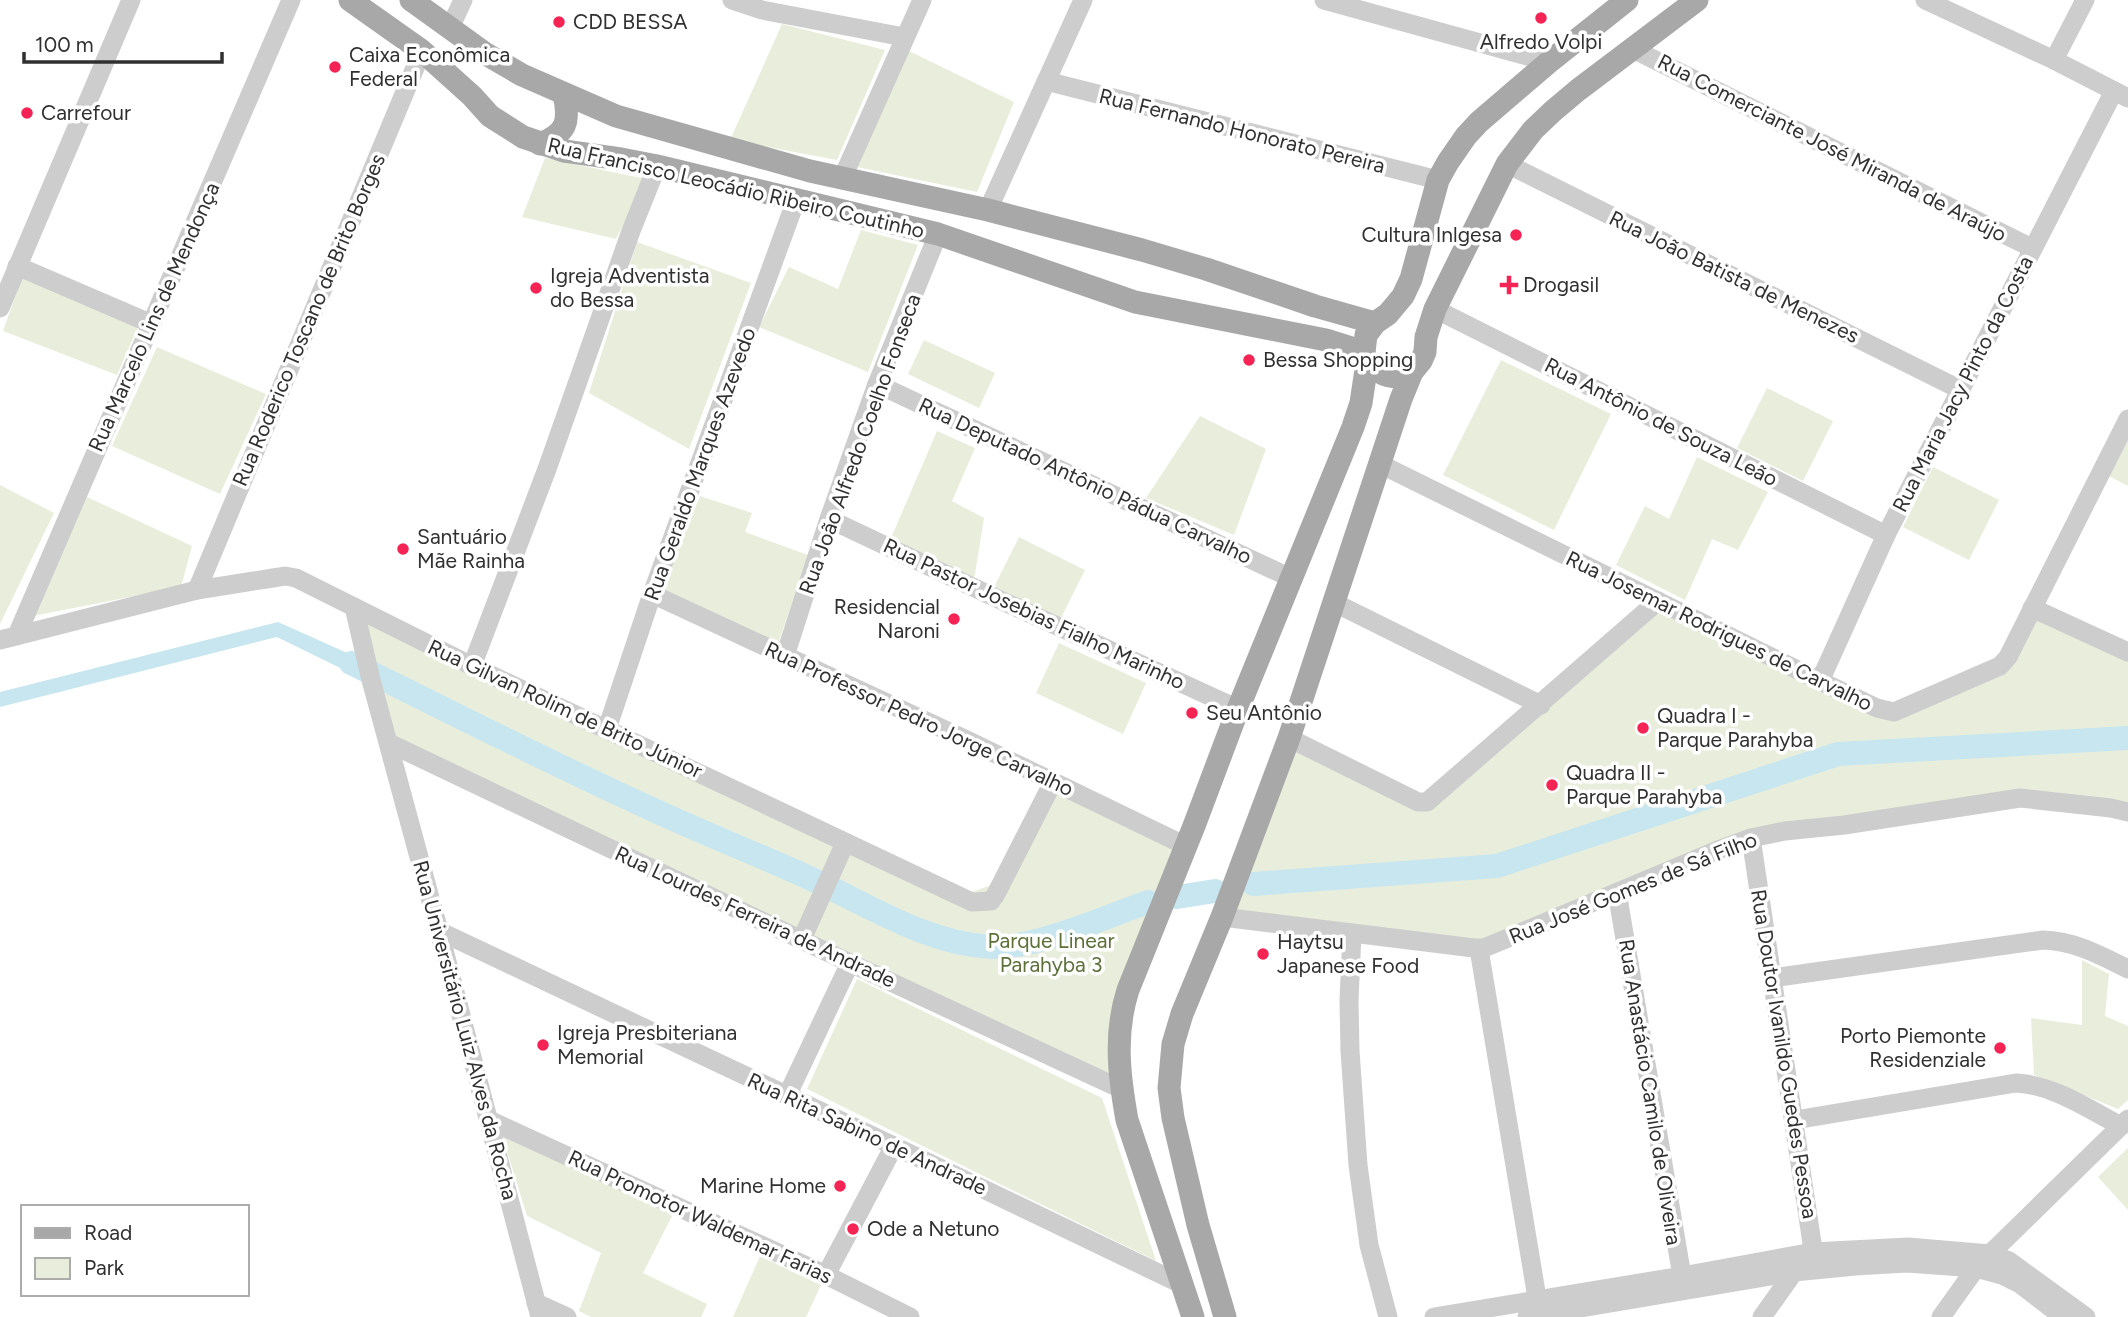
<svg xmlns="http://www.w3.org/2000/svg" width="2128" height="1317" font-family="Figtree,sans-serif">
	<rect width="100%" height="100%" fill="#fff"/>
	<!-- green -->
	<g fill="#e9eedc">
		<path d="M 782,24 L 885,50 L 837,160 L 730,140 Z"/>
		<path d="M 909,51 L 1014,102 L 977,192 L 857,167 Z"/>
		<path d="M 545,158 L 646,179 L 616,239 L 522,217 Z"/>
		<path d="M 861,230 L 918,245 L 868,372 L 759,327 L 789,267 L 838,289 Z"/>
		<path d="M 637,242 L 751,283 L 689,449 L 589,393 Z"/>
		<path d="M 22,277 L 138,327 L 117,375 L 3,331 Z"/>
		<path d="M 924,340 L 995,373 L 979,408 L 908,374 Z"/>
		<path d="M 157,347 L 266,394 L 220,494 L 112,446 Z"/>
		<path d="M 1501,360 L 1611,414 L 1554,530 L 1443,475 Z"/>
		<path d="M 1767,388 L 1833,421 L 1803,481 L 1737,448 Z"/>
		<path d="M 1200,416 L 1266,449 L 1234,535 L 1146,498 Z"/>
		<path d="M 2128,427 L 2128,486 L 2105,474 Z"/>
		<path d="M 937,431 L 975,448 L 952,501 L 984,518 L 974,580 L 888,545 Z"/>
		<path d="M 1697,457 L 1768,492 L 1738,550 L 1712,539 L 1685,600 L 1616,565 L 1645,506 L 1669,519 Z"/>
		<path d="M 1933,467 L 1999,500 L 1969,560 L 1903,527 Z"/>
		<path d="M 0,485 L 54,513 L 0,624 Z"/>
		<path d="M 700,496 L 752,513 L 745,532 L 808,555 L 778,644 L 661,588 Z"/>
		<path d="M 87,497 L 192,546 L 181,587 L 33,616 Z"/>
		<path d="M 1019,537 L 1085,570 L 1055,630 L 989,597 Z"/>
		<path d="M 1661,601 L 1895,717 L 2009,664 L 2038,605 L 2128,646 L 2128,817 L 2024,800 L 1756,838 L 1482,948 L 1224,914 L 1288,740 L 1427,808 Z"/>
		<path d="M 358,607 L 966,894 L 1008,879 L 1057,793 L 1187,846 L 1123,1003 L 1119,1079 L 395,742 Z"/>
		<path d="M 1059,643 L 1146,683 L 1123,734 L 1036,693 Z"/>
		<path d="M 2082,960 L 2109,974 L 2105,1016 L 2128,1026 L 2128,1100 L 2118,1109 L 2034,1075 L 2031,1018 L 2082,1025 Z"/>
		<path d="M 857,979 L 1102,1098 L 1156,1261 L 807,1089 Z"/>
		<path d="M 502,1135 L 673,1214 L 643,1273 L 707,1304 L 701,1317 L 591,1317 L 579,1311 L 601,1253 L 527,1216 Z"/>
		<path d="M 2128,1148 L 2128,1210 L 2098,1177 Z"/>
		<path d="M 760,1256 L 821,1285 L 806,1317 L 733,1317 Z"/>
	</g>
	<!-- water -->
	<path fill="#c7e6f0" d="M 278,622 L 374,665 L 381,688 L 277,637 L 0,707 L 0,692 Z"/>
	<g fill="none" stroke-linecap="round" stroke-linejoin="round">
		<!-- river -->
		<g stroke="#c7e6f0" stroke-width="24">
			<path d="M 351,663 C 449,711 546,761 645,806 C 698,831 752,852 805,876 C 866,903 923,943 991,947 C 1035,949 1105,917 1148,902"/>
			<path d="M 1253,884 L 1497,866 L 1838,754 L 2128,738"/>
			<path d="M 1177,897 L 1215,891"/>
		</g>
		<!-- minor -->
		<g stroke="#cdcdcd" stroke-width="19">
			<path d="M 732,0 L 762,10 L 904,37"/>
			<path d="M 1324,0 L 1549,62"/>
			<path d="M 1925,0 L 2054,60 L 2128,98"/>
			<path d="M 450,28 L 463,0"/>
			<path d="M 1633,49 L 2032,248"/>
			<path d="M 2054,60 L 2085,0"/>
			<path d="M 1046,81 L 1438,180"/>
			<path d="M 1507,164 L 1961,390"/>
			<path d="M 842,179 L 922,0"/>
			<path d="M 988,210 L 1083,0"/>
			<path d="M 17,266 L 152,324"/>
			<path d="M 0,308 L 131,0"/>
			<path d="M 1435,309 L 1886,535"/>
			<path d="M 877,384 L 1293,579"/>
			<path d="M 1380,464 L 1820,681 L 1877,708 L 1894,712 L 2000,666 L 2008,657 L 2128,419"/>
			<path d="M 829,519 L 996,598 L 1238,709"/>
			<path d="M 197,590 L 422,51"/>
			<path d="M 652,594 L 967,740 L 1186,846"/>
			<path d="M 1335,603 L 1541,705"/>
			<path d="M 354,607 L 371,680 L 439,931 L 540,1317"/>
			<path d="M 2032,608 L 2128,652"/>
			<path d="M 17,635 L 291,0"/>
			<path d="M 0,640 L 197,590 L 273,578 L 285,576 L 296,578 L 472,666 L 972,902 L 991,901 L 996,894 L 1053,782"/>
			<path d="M 785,656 L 829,519 L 877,384 L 938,234"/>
			<path d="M 472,666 L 547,469 L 631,231 L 657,166"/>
			<path d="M 1820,681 L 1886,535 L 2114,91"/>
			<path d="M 607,729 L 652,594 L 796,200"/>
			<path d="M 1289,738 L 1418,802 L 1427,802 L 1658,601"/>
			<path d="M 389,743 L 850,963 L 1121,1089"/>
			<path d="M 1751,838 L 1815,1263"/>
			<path d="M 1617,892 L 1684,1288"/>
			<path d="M 1222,917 L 1474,948 L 1484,948 L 1718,850 L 1751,838 L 1785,831 L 1844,825 L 2020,798 L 2111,808 L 2128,812"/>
			<path d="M 439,931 L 894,1146 L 1181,1284"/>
			<path d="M 1352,934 L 1349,1000 L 1350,1051 L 1358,1165 L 1369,1245 L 1388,1317"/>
			<path d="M 802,939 L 845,843"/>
			<path d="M 1479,949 L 1539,1310"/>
			<path d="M 1772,978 L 2043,940 C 2075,941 2100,955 2128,969"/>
			<path d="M 787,1096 L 850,963"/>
			<path d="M 489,1120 L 826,1275 L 910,1317"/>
			<path d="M 1795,1120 L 2016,1083 C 2054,1085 2088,1109 2121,1126"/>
			<path d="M 826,1275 L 894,1146"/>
			<path d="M 536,1303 L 567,1317"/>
			<path d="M 1434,1317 L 1682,1276 L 1813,1252 L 1908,1247 L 1990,1254 L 2009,1261 L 2086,1317"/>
			<path d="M 1527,1317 L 1794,1272 L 1855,1266 L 1907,1263 L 1976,1268 L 2002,1275 L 2020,1284 L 2063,1317"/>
			<path d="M 1762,1317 L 1794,1272"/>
			<path d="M 1941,1317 L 1976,1268 L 1990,1254 L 2128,1119"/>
		</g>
		<!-- major -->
		<g stroke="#a8a8a8" stroke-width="23">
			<path d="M 350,0 L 422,51 L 472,96 L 490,116 L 523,137 L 564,151 L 621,159 L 657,166 L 938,234 L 1135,302 L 1326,340 L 1364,352"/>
			<path d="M 411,0 L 486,54 L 522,75 L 616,116 L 810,171 L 988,210 L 1142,250 L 1206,269 L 1315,306 L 1375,323"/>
			<path d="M 540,144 C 567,133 570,122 564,94"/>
			<path d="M 1367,363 C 1381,375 1394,382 1412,372"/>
			<path d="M 1193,1317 L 1127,1120 C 1119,1076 1114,1033 1128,990 L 1194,826 L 1238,709 L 1353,427 L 1361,403 L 1367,363 L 1364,352 L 1366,335 L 1375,323 L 1388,314 L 1403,296 L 1411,279 L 1438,180 L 1448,162 L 1466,136 L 1479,122 L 1549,62 L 1627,0"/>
			<path d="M 1225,1317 L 1198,1225 L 1173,1118 L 1169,1088 L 1173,1044 L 1182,1014 L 1222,917 L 1289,738 L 1401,399 L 1412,372 L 1421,361 L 1425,352 L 1426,337 L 1435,309 L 1507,164 L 1533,130 L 1553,111 L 1578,90 L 1697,0"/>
		</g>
	</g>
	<!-- markers -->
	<g fill="#f62355" stroke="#fff" stroke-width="2.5">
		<circle cx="1541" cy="18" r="7"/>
		<circle cx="559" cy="22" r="7"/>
		<circle cx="335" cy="67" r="7"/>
		<circle cx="27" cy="113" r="7"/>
		<circle cx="1516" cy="235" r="7"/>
		<path d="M1505.5 274.5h7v7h7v7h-7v7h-7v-7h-7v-7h7z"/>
		<circle cx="536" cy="288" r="7"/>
		<circle cx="1249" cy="360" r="7"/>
		<circle cx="403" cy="549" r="7"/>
		<circle cx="954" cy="619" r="7"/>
		<circle cx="1192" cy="713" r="7"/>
		<circle cx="1643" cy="728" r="7"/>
		<circle cx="1552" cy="785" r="7"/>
		<circle cx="1263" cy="954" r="7"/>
		<circle cx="543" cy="1045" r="7"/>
		<circle cx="2000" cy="1048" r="7"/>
		<circle cx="840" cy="1186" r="7"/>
		<circle cx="853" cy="1229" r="7"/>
	</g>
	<g text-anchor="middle" stroke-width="7" stroke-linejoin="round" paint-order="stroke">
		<!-- poi labels -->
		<g font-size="21" fill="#303030" stroke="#fff" text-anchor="start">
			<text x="573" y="29">CDD BESSA</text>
			<text x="1541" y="49" text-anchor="middle">Alfredo Volpi</text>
			<text x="349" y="62">Caixa Econômica<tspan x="349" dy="24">Federal</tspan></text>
			<text x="41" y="120">Carrefour</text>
			<text x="1502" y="242" text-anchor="end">Cultura Inlgesa</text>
			<text x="550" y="283">Igreja Adventista<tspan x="550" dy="24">do Bessa</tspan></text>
			<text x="1523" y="292">Drogasil</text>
			<text x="1263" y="367">Bessa Shopping</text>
			<text x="417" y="544">Santuário<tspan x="417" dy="24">Mãe Rainha</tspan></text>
			<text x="940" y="614" text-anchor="end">Residencial<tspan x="940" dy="24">Naroni</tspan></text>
			<text x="1206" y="720">Seu Antônio</text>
			<text x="1657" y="723">Quadra I -<tspan x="1657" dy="24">Parque Parahyba</tspan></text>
			<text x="1566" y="780">Quadra II -<tspan x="1566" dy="24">Parque Parahyba</tspan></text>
			<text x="1277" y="949">Haytsu<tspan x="1277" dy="24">Japanese Food</tspan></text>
			<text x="557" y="1040">Igreja Presbiteriana<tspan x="557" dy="24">Memorial</tspan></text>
			<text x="1986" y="1043" text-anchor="end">Porto Piemonte<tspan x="1986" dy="24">Residenziale</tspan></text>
			<text x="826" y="1193" text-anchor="end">Marine Home</text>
			<text x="867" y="1236">Ode a Netuno</text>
		</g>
		<!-- street labels -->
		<g font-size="21" fill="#303030" stroke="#fff">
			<text transform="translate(1242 131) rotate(14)" y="7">Rua Fernando Honorato Pereira</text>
			<text transform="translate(1832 148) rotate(27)" y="7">Rua Comerciante José Miranda de Araújo</text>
			<text transform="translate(736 188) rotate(13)" y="7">Rua Francisco Leocádio Ribeiro Coutinho</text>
			<text transform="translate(1734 277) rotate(26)" y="7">Rua João Batista de Menezes</text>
			<text transform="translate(154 317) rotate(-66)" y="7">Rua Marcelo Lins de Mendonça</text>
			<text transform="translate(309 320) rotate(-67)" y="7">Rua Roderico Toscano de Brito Borges</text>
			<text transform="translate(1963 384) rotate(-63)" y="7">Rua Maria Jacy Pinto da Costa</text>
			<text transform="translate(1661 422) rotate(27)" y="7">Rua Antônio de Souza Leão</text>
			<text transform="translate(860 444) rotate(-70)" y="7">Rua João Alfredo Coelho Fonseca</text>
			<text transform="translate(700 464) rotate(-70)" y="7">Rua Geraldo Marques Azevedo</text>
			<text transform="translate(1085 481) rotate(25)" y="7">Rua Deputado Antônio Pádua Carvalho</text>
			<text transform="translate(1034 614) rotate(25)" y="7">Rua Pastor Josebias Fialho Marinho</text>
			<text transform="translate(1719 631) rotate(26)" y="7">Rua Josemar Rodrigues de Carvalho</text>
			<text transform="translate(565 709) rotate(25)" y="7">Rua Gilvan Rolim de Brito Júnior</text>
			<text transform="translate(919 719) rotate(25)" y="7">Rua Professor Pedro Jorge Carvalho</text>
			<text transform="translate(1633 888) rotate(-22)" y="7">Rua José Gomes de Sá Filho</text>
			<text transform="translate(755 917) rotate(25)" y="7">Rua Lourdes Ferreira de Andrade</text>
			<text transform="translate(465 1030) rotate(75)" y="7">Rua Universitário Luiz Alves da Rocha</text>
			<text transform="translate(1784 1054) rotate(81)" y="7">Rua Doutor Ivanildo Guedes Pessoa</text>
			<text transform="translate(1650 1092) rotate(81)" y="7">Rua Anastácio Camilo de Oliveira</text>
			<text transform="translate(867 1134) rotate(25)" y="7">Rua Rita Sabino de Andrade</text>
			<text transform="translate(700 1217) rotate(25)" y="7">Rua Promotor Waldemar Farias</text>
		</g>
		<!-- park labels -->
		<g font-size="21" fill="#5c7038" stroke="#fff">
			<text x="1051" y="948">Parque Linear<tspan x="1051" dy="24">Parahyba 3</tspan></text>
		</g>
	</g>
	<!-- legend -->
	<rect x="21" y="1205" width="228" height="91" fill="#ffffff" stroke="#acacac" stroke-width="2"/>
	<rect x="35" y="1228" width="35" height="10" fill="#a8a8a8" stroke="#acacac" stroke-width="2"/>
	<text x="84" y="1240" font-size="21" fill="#303030">Road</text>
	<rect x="35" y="1258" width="35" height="21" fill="#e9eedc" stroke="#acacac" stroke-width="2"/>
	<text x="84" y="1275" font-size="21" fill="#303030">Park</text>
	<!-- scale -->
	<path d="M24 52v10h198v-10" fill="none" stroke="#303030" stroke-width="3.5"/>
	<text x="35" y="52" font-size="21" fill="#303030" stroke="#ffffff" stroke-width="5" paint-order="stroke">100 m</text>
</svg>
